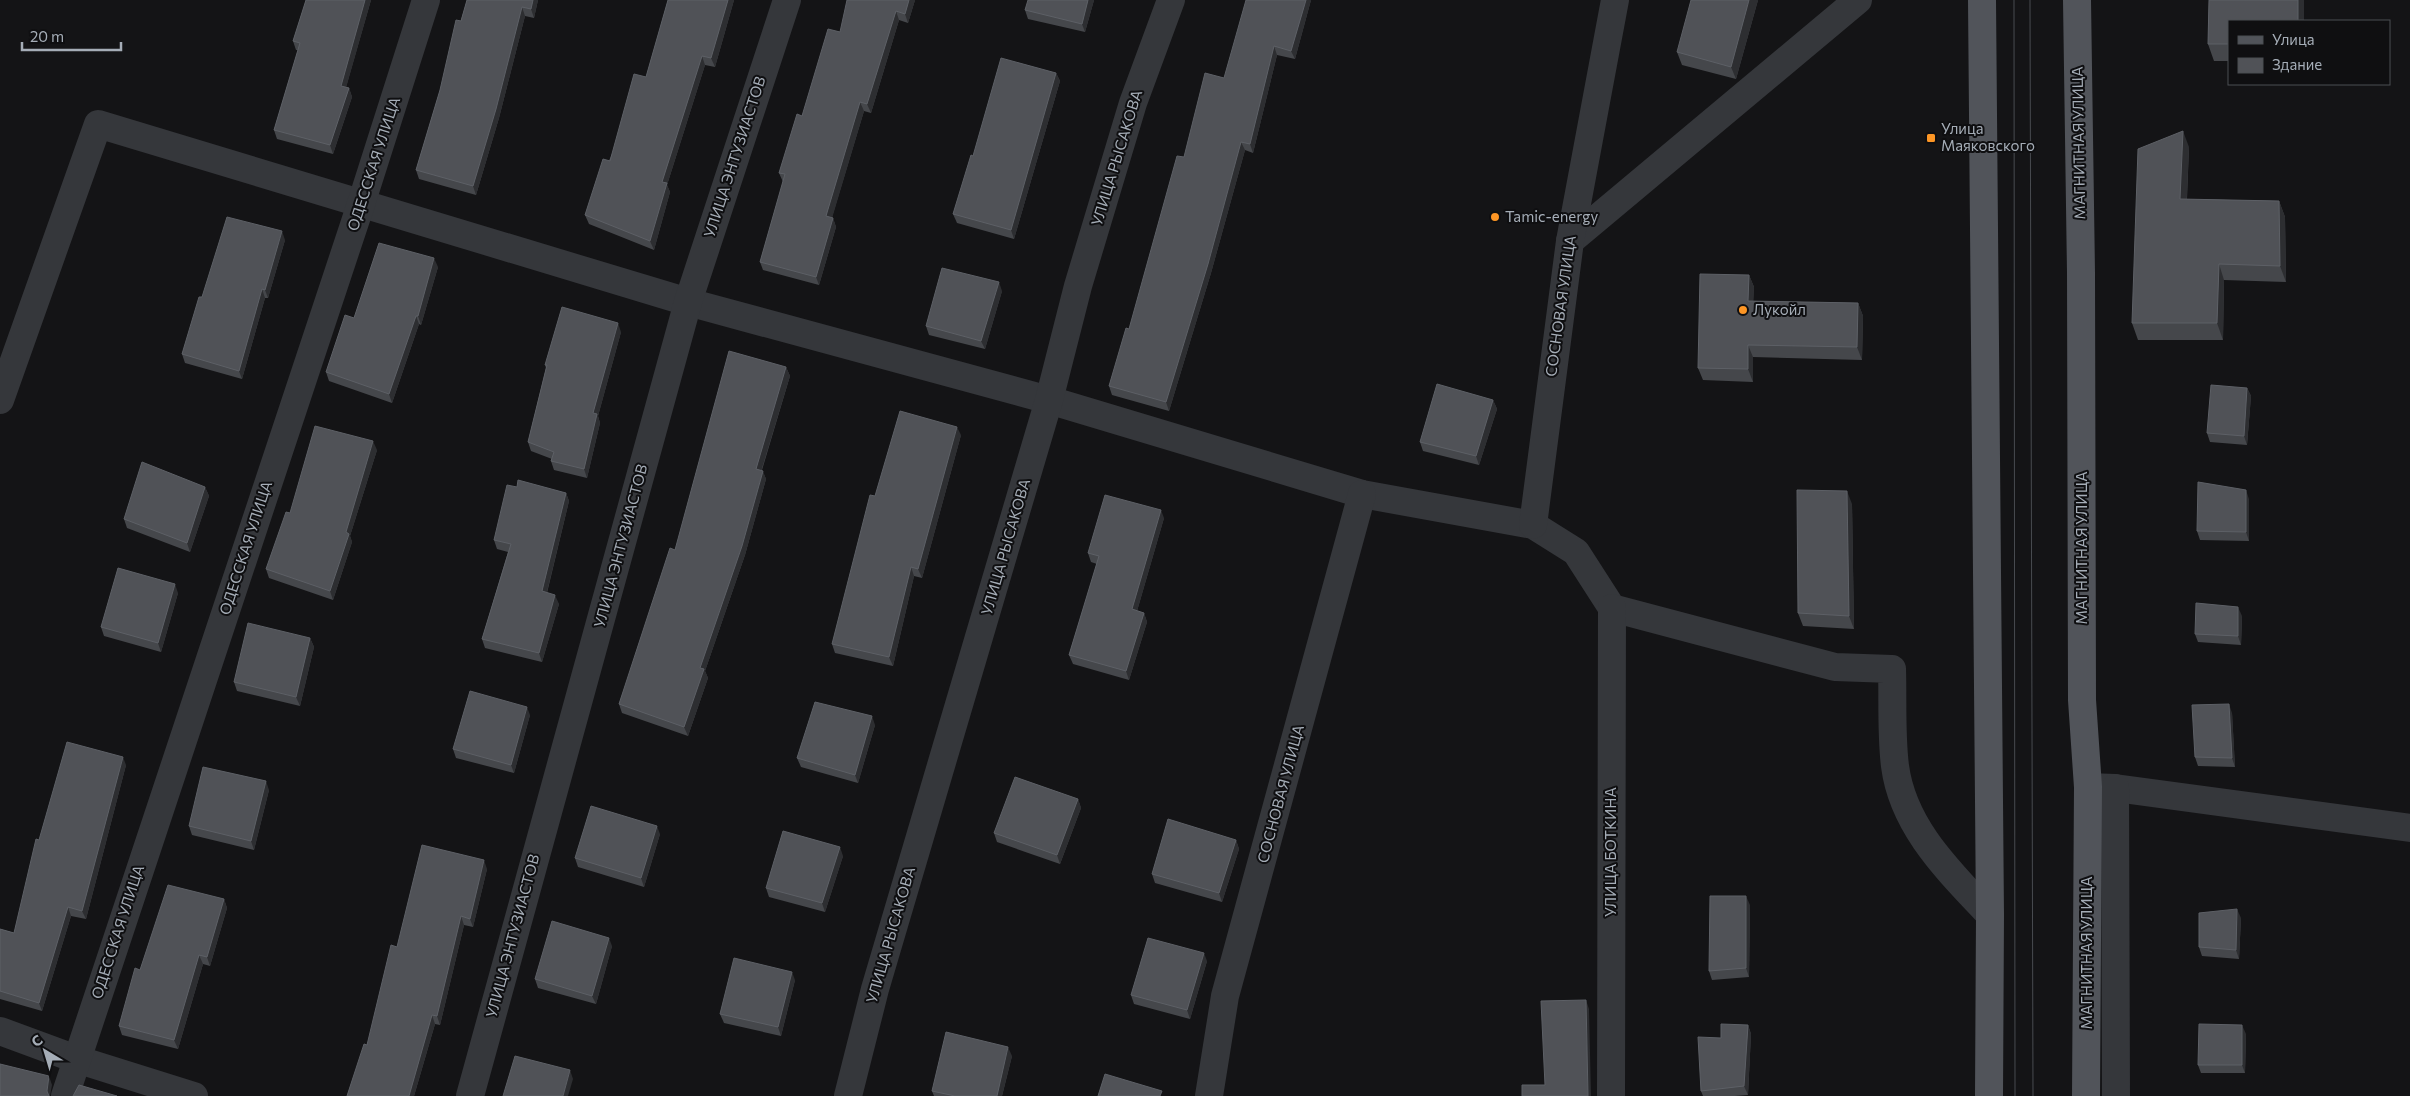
<svg xmlns="http://www.w3.org/2000/svg" width="2410" height="1096" font-family="Commissioner,sans-serif">
	<rect width="100%" height="100%" fill="#141416"/>
	<g fill="none" stroke-linecap="round" stroke-linejoin="round">
		<!-- minor -->
		<g stroke="#35373b" stroke-width="28">
			<path d="M 1570,241 L 1858,0"/>
			<path d="M 0,400 L 98,124 L 688,302 L 1049,400 L 1362,494 L 1533,525 L 1576,552 L 1612,608 L 1835,667 L 1892,669 C 1893,701 1891,734 1895,766 C 1903,828 1950,872 1990,915"/>
			<path d="M 1533,525 L 1570,241 L 1615,0"/>
			<path d="M 2088,787 L 2115,788 L 2410,828"/>
			<path d="M 2115,788 L 2116,1096"/>
			<path d="M 0,1031 L 76,1059 L 194,1096"/>
			<path d="M 65,1096 L 361,204 L 426,0"/>
			<path d="M 470,1096 L 688,302 L 787,0"/>
			<path d="M 848,1096 L 875,989 L 1049,400 L 1078,286 L 1133,103 L 1171,0"/>
			<path d="M 1209,1096 L 1225,996 L 1362,494"/>
			<path d="M 1611,1096 L 1612,608"/>
		</g>
		<!-- primary -->
		<g stroke="#51545a" stroke-width="28">
			<path d="M 1982,0 L 1990,915 L 1989,1096"/>
			<path d="M 2077,0 L 2081,273 L 2082,700 L 2088,787 L 2086,1096"/>
		</g>
		<!-- tram -->
		<g stroke="#484b50" stroke-width="1">
			<path d="M 2014,0 L 2015,1096"/>
			<path d="M 2030,0 L 2033,1096"/>
		</g>
	</g>
	<!-- wall -->
	<g fill="#45474b">
		<path d="M 306,0 L 371,0 L 346,87 L 349,88 L 352,97 L 333,154 L 277,139 L 274,130 L 298,50 L 296,50 L 293,41 Z"/>
		<path d="M 467,0 L 538,0 L 534,18 L 525,16 L 499,118 L 476,195 L 419,179 L 416,170 Z"/>
		<path d="M 668,0 L 734,0 L 715,67 L 705,65 L 667,185 L 670,192 L 654,250 L 589,224 L 585,215 L 646,77 Z"/>
		<path d="M 915,0 L 908,23 L 899,20 L 871,113 L 864,111 L 832,217 L 833,218 L 836,227 L 819,285 L 763,270 L 760,262 L 783,182 L 779,173 L 802,116 L 840,32 Z"/>
		<path d="M 1094,0 L 1085,32 L 1028,19 L 1025,10 Z"/>
		<path d="M 1311,0 L 1295,59 L 1277,55 L 1253,153 L 1245,150 L 1211,273 L 1169,411 L 1112,395 L 1109,386 L 1129,329 L 1184,157 L 1224,78 Z"/>
		<path d="M 1758,0 L 1736,79 L 1682,65 L 1677,52 Z"/>
		<path d="M 2209,0 L 2304,0 L 2304,21 L 2229,21 L 2229,61 L 2214,61 L 2208,44 Z"/>
		<path d="M 1056,73 L 1060,81 L 1014,239 L 957,223 L 953,214 L 973,156 Z"/>
		<path d="M 2189,147 L 2187,199 L 2279,201 L 2285,217 L 2286,282 L 2224,280 L 2223,340 L 2138,340 L 2132,323 Z"/>
		<path d="M 285,240 L 268,298 L 265,298 L 242,379 L 185,363 L 182,354 L 202,297 Z"/>
		<path d="M 438,267 L 421,325 L 419,324 L 392,403 L 329,381 L 326,372 L 354,318 Z"/>
		<path d="M 1749,275 L 1754,287 L 1753,301 L 1858,303 L 1863,316 L 1862,360 L 1753,357 L 1753,382 L 1703,380 L 1698,368 Z"/>
		<path d="M 1002,291 L 985,349 L 929,335 L 926,326 Z"/>
		<path d="M 621,332 L 598,416 L 600,423 L 587,478 L 554,470 L 551,461 L 552,459 L 531,451 L 528,442 L 546,368 L 545,365 Z"/>
		<path d="M 786,367 L 790,376 L 762,470 L 766,479 L 745,555 L 705,671 L 708,678 L 688,736 L 622,713 L 619,704 L 675,550 Z"/>
		<path d="M 2247,388 L 2251,396 L 2247,445 L 2210,442 L 2207,433 Z"/>
		<path d="M 1493,400 L 1497,409 L 1479,465 L 1423,451 L 1420,442 Z"/>
		<path d="M 961,435 L 922,578 L 914,576 L 893,666 L 835,653 L 832,644 L 875,496 Z"/>
		<path d="M 377,450 L 350,536 L 352,542 L 333,600 L 269,578 L 266,569 L 290,513 Z"/>
		<path d="M 205,487 L 209,496 L 190,552 L 127,528 L 124,519 Z"/>
		<path d="M 517,487 L 566,493 L 569,501 L 547,593 L 559,604 L 542,662 L 485,648 L 482,639 L 508,552 L 497,549 L 494,540 Z"/>
		<path d="M 2249,499 L 2249,541 L 2200,540 L 2197,531 Z"/>
		<path d="M 1852,504 L 1854,629 L 1803,626 L 1798,613 Z"/>
		<path d="M 1164,518 L 1137,611 L 1144,613 L 1147,622 L 1129,680 L 1073,664 L 1069,655 L 1097,564 L 1091,562 L 1088,553 Z"/>
		<path d="M 178,593 L 161,652 L 104,636 L 101,627 Z"/>
		<path d="M 2242,616 L 2241,645 L 2198,642 L 2195,634 Z"/>
		<path d="M 310,638 L 314,647 L 300,706 L 237,691 L 234,682 Z"/>
		<path d="M 2232,713 L 2235,767 L 2198,766 L 2195,757 Z"/>
		<path d="M 530,715 L 514,773 L 456,758 L 453,749 Z"/>
		<path d="M 875,725 L 858,783 L 801,767 L 797,758 Z"/>
		<path d="M 126,765 L 86,919 L 71,916 L 42,1011 L 0,999 L 0,929 L 14,933 L 39,840 Z"/>
		<path d="M 269,790 L 254,850 L 192,835 L 189,826 Z"/>
		<path d="M 1078,799 L 1081,808 L 1060,864 L 997,842 L 994,833 Z"/>
		<path d="M 660,834 L 644,887 L 578,867 L 575,858 Z"/>
		<path d="M 1236,840 L 1239,849 L 1222,902 L 1155,883 L 1152,874 Z"/>
		<path d="M 843,856 L 825,912 L 769,897 L 766,888 Z"/>
		<path d="M 487,869 L 473,927 L 464,925 L 440,1025 L 435,1024 L 414,1096 L 347,1096 L 367,1045 L 397,947 Z"/>
		<path d="M 224,899 L 227,908 L 210,966 L 203,964 L 178,1049 L 122,1035 L 119,1026 L 140,970 Z"/>
		<path d="M 1750,905 L 1749,977 L 1712,980 L 1709,971 Z"/>
		<path d="M 2241,918 L 2239,959 L 2202,956 L 2199,947 Z"/>
		<path d="M 612,946 L 596,1004 L 538,988 L 535,979 Z"/>
		<path d="M 1207,961 L 1190,1019 L 1134,1004 L 1131,995 Z"/>
		<path d="M 795,980 L 781,1036 L 724,1023 L 720,1014 Z"/>
		<path d="M 1748,1025 L 1751,1034 L 1748,1095 L 1735,1096 L 1703,1096 L 1701,1091 L 1721,1038 Z"/>
		<path d="M 2246,1034 L 2245,1073 L 2201,1073 L 2198,1065 Z"/>
		<path d="M 1012,1056 L 1002,1096 L 934,1096 L 932,1091 Z"/>
	</g>
	<!-- shaded-wall -->
	<g fill="#2d2e31">
		<path d="M 365,0 L 371,0 L 344,95 L 341,86 Z"/>
		<path d="M 533,0 L 538,0 L 534,18 L 531,9 Z"/>
		<path d="M 728,0 L 734,0 L 715,67 L 711,58 Z"/>
		<path d="M 909,0 L 915,0 L 908,23 L 905,14 Z"/>
		<path d="M 1088,0 L 1094,0 L 1085,32 L 1082,24 Z"/>
		<path d="M 1306,0 L 1311,0 L 1295,59 L 1291,51 Z"/>
		<path d="M 1749,0 L 1758,0 L 1736,79 L 1731,67 Z"/>
		<rect x="2298" y="0" width="6" height="21"/>
		<path d="M 522,7 L 525,16 L 499,118 L 476,195 L 473,186 Z"/>
		<path d="M 896,11 L 899,20 L 871,113 L 867,104 Z"/>
		<path d="M 1274,46 L 1277,55 L 1253,153 L 1250,144 Z"/>
		<path d="M 702,56 L 705,65 L 667,185 L 670,192 L 654,250 L 650,241 L 662,182 Z"/>
		<path d="M 1056,73 L 1060,81 L 1014,239 L 1011,230 Z"/>
		<path d="M 349,88 L 352,97 L 333,154 L 330,145 Z"/>
		<path d="M 860,102 L 864,111 L 830,225 L 826,216 Z"/>
		<path d="M 2183,131 L 2189,147 L 2186,216 L 2180,199 Z"/>
		<path d="M 1241,142 L 1245,150 L 1211,273 L 1169,411 L 1166,402 Z"/>
		<path d="M 2279,201 L 2285,217 L 2286,282 L 2280,266 Z"/>
		<path d="M 833,218 L 836,227 L 819,285 L 816,277 Z"/>
		<path d="M 282,231 L 285,240 L 268,298 L 265,290 Z"/>
		<path d="M 434,258 L 438,267 L 421,325 L 418,316 Z"/>
		<path d="M 2219,264 L 2224,280 L 2223,340 L 2217,323 Z"/>
		<path d="M 1749,275 L 1754,287 L 1753,314 L 1748,301 Z"/>
		<path d="M 999,282 L 1002,291 L 985,349 L 981,341 Z"/>
		<path d="M 262,289 L 265,298 L 242,379 L 239,371 Z"/>
		<path d="M 1858,303 L 1863,316 L 1862,360 L 1857,347 Z"/>
		<path d="M 416,316 L 419,324 L 392,403 L 389,394 Z"/>
		<path d="M 618,323 L 621,332 L 598,416 L 600,423 L 587,478 L 584,469 L 593,413 Z"/>
		<path d="M 1748,345 L 1753,357 L 1753,382 L 1748,369 Z"/>
		<path d="M 786,367 L 790,376 L 759,478 L 756,469 Z"/>
		<path d="M 2247,388 L 2251,396 L 2247,445 L 2244,436 Z"/>
		<path d="M 1493,400 L 1497,409 L 1479,465 L 1476,456 Z"/>
		<path d="M 957,427 L 961,435 L 922,578 L 918,569 Z"/>
		<path d="M 373,441 L 377,450 L 350,536 L 352,542 L 333,600 L 330,591 L 346,532 Z"/>
		<path d="M 763,471 L 766,479 L 745,555 L 705,671 L 708,678 L 688,736 L 684,727 L 700,668 Z"/>
		<path d="M 205,487 L 209,496 L 190,552 L 187,543 Z"/>
		<path d="M 2246,490 L 2249,499 L 2249,541 L 2246,532 Z"/>
		<path d="M 1847,491 L 1852,504 L 1854,629 L 1849,616 Z"/>
		<path d="M 566,493 L 569,501 L 545,600 L 542,591 Z"/>
		<path d="M 1161,510 L 1164,518 L 1135,618 L 1132,609 Z"/>
		<path d="M 911,567 L 914,576 L 893,666 L 889,657 Z"/>
		<path d="M 175,584 L 178,593 L 161,652 L 158,643 Z"/>
		<path d="M 555,595 L 559,604 L 542,662 L 539,653 Z"/>
		<path d="M 2238,607 L 2242,616 L 2241,645 L 2238,636 Z"/>
		<path d="M 1144,613 L 1147,622 L 1129,680 L 1126,671 Z"/>
		<path d="M 310,638 L 314,647 L 300,706 L 296,697 Z"/>
		<path d="M 2229,704 L 2232,713 L 2235,767 L 2232,758 Z"/>
		<path d="M 527,707 L 530,715 L 514,773 L 511,765 Z"/>
		<path d="M 872,716 L 875,725 L 858,783 L 855,775 Z"/>
		<path d="M 123,757 L 126,765 L 86,919 L 82,911 Z"/>
		<path d="M 266,781 L 269,790 L 254,850 L 251,841 Z"/>
		<path d="M 1078,799 L 1081,808 L 1060,864 L 1057,855 Z"/>
		<path d="M 657,826 L 660,834 L 644,887 L 641,878 Z"/>
		<path d="M 1236,840 L 1239,849 L 1222,902 L 1219,893 Z"/>
		<path d="M 840,847 L 843,856 L 825,912 L 822,903 Z"/>
		<path d="M 484,860 L 487,869 L 473,927 L 470,919 Z"/>
		<path d="M 1746,896 L 1750,905 L 1749,977 L 1746,968 Z"/>
		<path d="M 224,899 L 227,908 L 210,966 L 207,957 Z"/>
		<path d="M 68,907 L 71,916 L 42,1011 L 39,1003 Z"/>
		<path d="M 2237,909 L 2241,918 L 2239,959 L 2236,950 Z"/>
		<path d="M 461,916 L 464,925 L 440,1025 L 437,1016 Z"/>
		<path d="M 609,938 L 612,946 L 596,1004 L 592,996 Z"/>
		<path d="M 1204,953 L 1207,961 L 1190,1019 L 1187,1010 Z"/>
		<path d="M 199,955 L 203,964 L 178,1049 L 174,1040 Z"/>
		<path d="M 792,972 L 795,980 L 781,1036 L 778,1027 Z"/>
		<path d="M 1586,1000 L 1589,1009 L 1591,1096 L 1588,1096 Z"/>
		<path d="M 432,1015 L 435,1024 L 414,1096 L 409,1096 Z"/>
		<path d="M 1748,1025 L 1751,1034 L 1748,1095 L 1744,1086 Z"/>
		<path d="M 2242,1025 L 2246,1034 L 2245,1073 L 2242,1065 Z"/>
		<path d="M 1008,1047 L 1012,1056 L 1002,1096 L 997,1096 Z"/>
		<path d="M 570,1070 L 573,1079 L 568,1096 L 563,1096 Z"/>
		<path d="M 49,1076 L 52,1085 L 50,1096 L 49,1096 L 47,1091 Z"/>
	</g>
	<!-- building -->
	<g fill="#505257" stroke="#5d6066">
		<path d="M 306,0 L 365,0 L 341,86 L 349,88 L 330,145 L 274,130 L 300,43 L 293,41 Z"/>
		<path d="M 467,0 L 533,0 L 531,9 L 522,7 L 496,109 L 473,186 L 416,170 L 440,90 L 456,20 L 461,21 Z"/>
		<path d="M 668,0 L 728,0 L 711,58 L 702,56 L 662,182 L 667,183 L 650,241 L 585,215 L 603,159 L 610,161 L 634,74 L 646,77 Z"/>
		<path d="M 847,0 L 909,0 L 905,14 L 896,11 L 867,104 L 860,102 L 826,216 L 833,218 L 816,277 L 760,262 L 785,174 L 779,173 L 797,114 L 802,116 L 828,29 L 840,32 Z"/>
		<path d="M 1028,0 L 1088,0 L 1082,24 L 1025,10 Z"/>
		<path d="M 1246,0 L 1306,0 L 1291,51 L 1274,46 L 1250,144 L 1241,142 L 1208,264 L 1166,402 L 1109,386 L 1126,328 L 1129,329 L 1177,156 L 1184,157 L 1205,73 L 1224,78 Z"/>
		<path d="M 1691,0 L 1749,0 L 1731,67 L 1677,52 Z"/>
		<path d="M 2209,0 L 2298,0 L 2298,21 L 2229,21 L 2229,44 L 2208,44 Z"/>
		<path d="M 1001,58 L 1056,73 L 1011,230 L 953,214 L 971,155 L 973,156 Z"/>
		<path d="M 2183,131 L 2180,199 L 2279,201 L 2280,266 L 2219,264 L 2217,323 L 2132,323 L 2138,149 Z"/>
		<path d="M 227,217 L 282,231 L 265,290 L 262,289 L 239,371 L 182,354 L 199,297 L 202,297 Z"/>
		<path d="M 379,243 L 434,258 L 418,316 L 416,316 L 389,394 L 326,372 L 345,315 L 354,318 Z"/>
		<path d="M 942,268 L 999,282 L 981,341 L 926,326 Z"/>
		<path d="M 1700,274 L 1749,275 L 1748,301 L 1858,303 L 1857,347 L 1748,345 L 1748,369 L 1698,368 Z"/>
		<path d="M 562,307 L 618,323 L 593,413 L 597,414 L 584,469 L 551,461 L 554,452 L 528,442 L 547,365 L 545,365 Z"/>
		<path d="M 729,351 L 786,367 L 756,469 L 763,471 L 742,546 L 700,668 L 704,669 L 684,727 L 619,704 L 670,548 L 675,550 Z"/>
		<path d="M 1437,384 L 1493,400 L 1476,456 L 1420,442 Z"/>
		<path d="M 2211,385 L 2247,388 L 2244,436 L 2207,433 Z"/>
		<path d="M 900,411 L 957,427 L 918,569 L 911,567 L 889,657 L 832,644 L 870,495 L 875,496 Z"/>
		<path d="M 315,426 L 373,441 L 346,532 L 349,534 L 330,591 L 266,569 L 286,512 L 290,513 Z"/>
		<path d="M 142,462 L 205,487 L 187,543 L 124,519 Z"/>
		<path d="M 518,480 L 566,493 L 542,591 L 555,595 L 539,653 L 482,639 L 511,544 L 494,540 L 507,485 L 517,487 Z"/>
		<path d="M 2198,482 L 2246,490 L 2246,532 L 2197,531 Z"/>
		<path d="M 1797,490 L 1847,491 L 1849,616 L 1798,613 Z"/>
		<path d="M 1105,495 L 1161,510 L 1132,609 L 1144,613 L 1126,671 L 1069,655 L 1099,556 L 1088,553 Z"/>
		<path d="M 118,568 L 175,584 L 158,643 L 101,627 Z"/>
		<path d="M 2196,603 L 2238,607 L 2238,636 L 2195,634 Z"/>
		<path d="M 248,623 L 310,638 L 296,697 L 234,682 Z"/>
		<path d="M 470,691 L 527,707 L 511,765 L 453,749 Z"/>
		<path d="M 815,702 L 872,716 L 855,775 L 797,758 Z"/>
		<path d="M 2229,704 L 2232,758 L 2195,757 L 2192,705 Z"/>
		<path d="M 67,742 L 123,757 L 82,911 L 68,907 L 39,1003 L 0,991 L 0,929 L 14,933 L 36,839 L 39,840 Z"/>
		<path d="M 203,767 L 266,781 L 251,841 L 189,826 Z"/>
		<path d="M 1015,777 L 1078,799 L 1057,855 L 994,833 Z"/>
		<path d="M 591,806 L 657,826 L 641,878 L 575,858 Z"/>
		<path d="M 1168,819 L 1236,840 L 1219,893 L 1152,874 Z"/>
		<path d="M 783,831 L 840,847 L 822,903 L 766,888 Z"/>
		<path d="M 422,845 L 484,860 L 470,919 L 461,916 L 437,1016 L 432,1015 L 409,1096 L 347,1096 L 364,1044 L 367,1045 L 391,945 L 397,947 Z"/>
		<path d="M 168,885 L 224,899 L 207,957 L 199,955 L 174,1040 L 119,1026 L 135,968 L 140,970 Z"/>
		<path d="M 1710,896 L 1746,896 L 1746,968 L 1709,971 Z"/>
		<path d="M 2237,909 L 2236,950 L 2199,947 L 2199,913 Z"/>
		<path d="M 552,921 L 609,938 L 592,996 L 535,979 Z"/>
		<path d="M 1148,938 L 1204,953 L 1187,1010 L 1131,995 Z"/>
		<path d="M 734,958 L 792,972 L 778,1027 L 720,1014 Z"/>
		<path d="M 1586,1000 L 1588,1096 L 1522,1096 L 1522,1085 L 1545,1085 L 1541,1001 Z"/>
		<path d="M 1721,1024 L 1748,1025 L 1744,1086 L 1701,1091 L 1698,1037 L 1721,1038 Z"/>
		<path d="M 2199,1024 L 2242,1025 L 2242,1065 L 2198,1065 Z"/>
		<path d="M 946,1032 L 1008,1047 L 997,1096 L 955,1096 L 932,1091 Z"/>
		<path d="M 515,1056 L 570,1070 L 563,1096 L 503,1096 Z"/>
		<path d="M 0,1064 L 49,1076 L 47,1091 L 49,1096 L 0,1096 Z"/>
		<path d="M 1105,1074 L 1162,1091 L 1160,1096 L 1098,1096 Z"/>
		<path d="M 79,1085 L 117,1096 L 73,1096 Z"/>
	</g>
	<!-- markers -->
	<g fill="#fd9625" stroke="#0f0f11" stroke-width="2">
		<rect x="1926" y="133" width="10" height="10" rx="2.5"/>
		<circle cx="1495" cy="217" r="5"/>
		<circle cx="1743" cy="310" r="5"/>
	</g>
	<g text-anchor="middle" stroke-width="4" stroke-linejoin="round" paint-order="stroke">
		<!-- poi labels -->
		<g font-size="15" fill="#a5adb7" stroke="#0f0f11" text-anchor="start">
			<text x="1941" y="134">Улица<tspan x="1941" dy="17">Маяковского</tspan></text>
			<text x="1505" y="222">Tamic-energy</text>
			<text x="1753" y="315">Лукойл</text>
		</g>
		<!-- street labels -->
		<g font-size="15" fill="#a5adb7" stroke="#0f0f11">
			<text transform="translate(2079 143) rotate(-91)" y="5">МАГНИТНАЯ УЛИЦА</text>
			<text transform="translate(735 157) rotate(-72)" y="5">УЛИЦА ЭНТУЗИАСТОВ</text>
			<text transform="translate(1117 158) rotate(-73)" y="5">УЛИЦА РЫСАКОВА</text>
			<text transform="translate(374 164) rotate(-72)" y="5">ОДЕССКАЯ УЛИЦА</text>
			<text transform="translate(1561 306) rotate(-82)" y="5">СОСНОВАЯ УЛИЦА</text>
			<text transform="translate(621 546) rotate(-75)" y="5">УЛИЦА ЭНТУЗИАСТОВ</text>
			<text transform="translate(1006 547) rotate(-74)" y="5">УЛИЦА РЫСАКОВА</text>
			<text transform="translate(246 548) rotate(-72)" y="5">ОДЕССКАЯ УЛИЦА</text>
			<text transform="translate(2082 548) rotate(-90)" y="5">МАГНИТНАЯ УЛИЦА</text>
			<text transform="translate(1281 794) rotate(-75)" y="5">СОСНОВАЯ УЛИЦА</text>
			<text transform="translate(1611 852) rotate(-90)" y="5">УЛИЦА БОТКИНА</text>
			<text transform="translate(118 932) rotate(-72)" y="5">ОДЕССКАЯ УЛИЦА</text>
			<text transform="translate(891 935) rotate(-74)" y="5">УЛИЦА РЫСАКОВА</text>
			<text transform="translate(513 936) rotate(-75)" y="5">УЛИЦА ЭНТУЗИАСТОВ</text>
			<text transform="translate(2087 953) rotate(-90)" y="5">МАГНИТНАЯ УЛИЦА</text>
		</g>
	</g>
	<!-- legend -->
	<rect x="2228" y="20" width="162" height="65" fill="#0f0f11" stroke="#4b4e53"/>
	<rect x="2238" y="36" width="25" height="8" fill="#51545a" stroke="#4b4e53"/>
	<text x="2272" y="45" font-size="15" fill="#a5adb7">Улица</text>
	<rect x="2238" y="58" width="25" height="15" fill="#505257" stroke="#4b4e53"/>
	<text x="2272" y="70" font-size="15" fill="#a5adb7">Здание</text>
	<!-- north arrow -->
	<g transform="translate(45 1051) rotate(322)" stroke="#0f0f11" stroke-width="4" paint-order="stroke">
	<path d="M0-4L9 19L0 12L-9 19Z" fill="#a5adb7"/>
	<text y="-8" font-size="14" font-weight="bold" text-anchor="middle" fill="#a5adb7">С</text>
	</g>
	<!-- scale -->
	<path d="M22 42v8h99v-8" fill="none" stroke="#a5adb7" stroke-width="2.5"/>
	<text x="30" y="42" font-size="15" fill="#a5adb7" stroke="#0f0f11" stroke-width="4" paint-order="stroke">20 m</text>
</svg>
